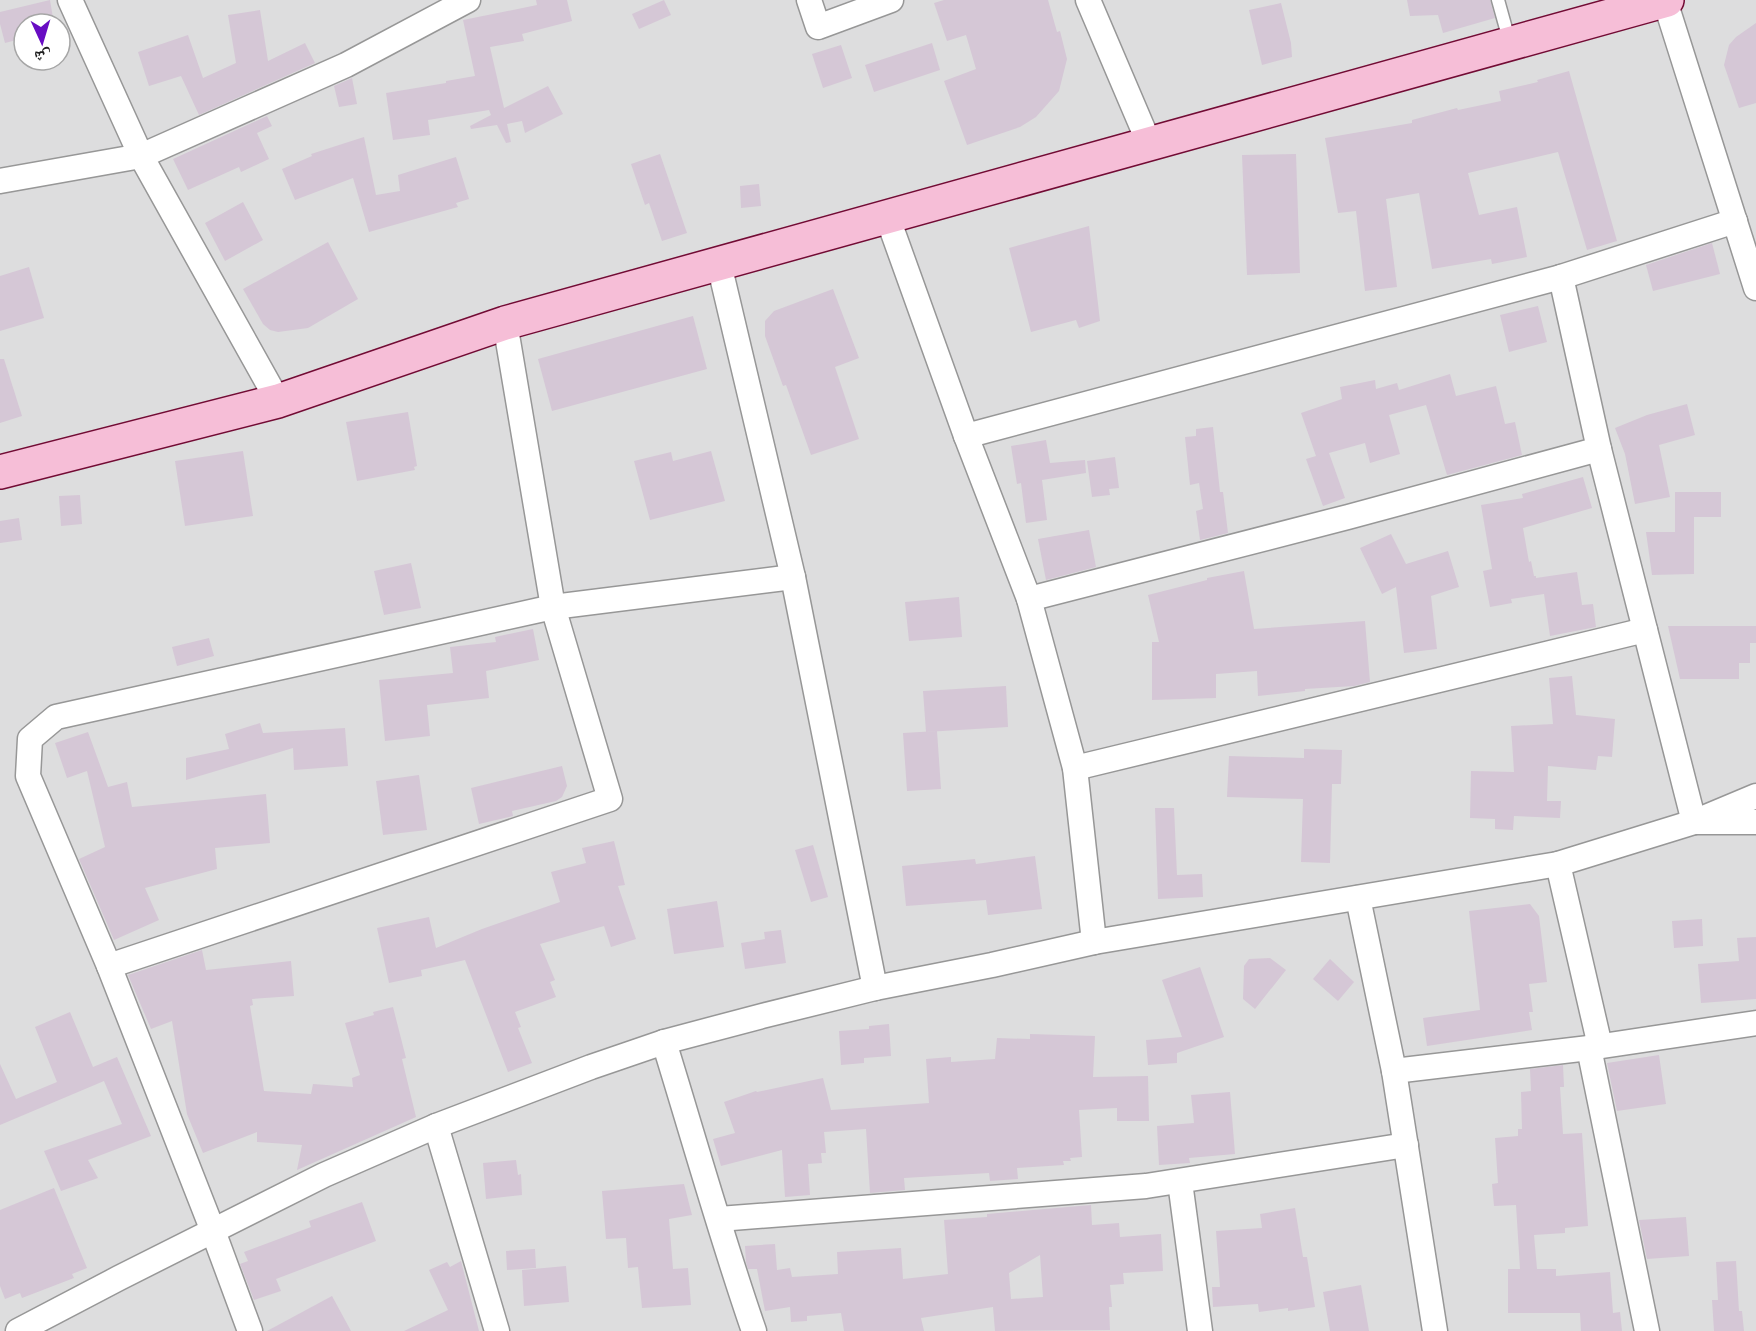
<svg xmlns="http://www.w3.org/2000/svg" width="1756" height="1331" font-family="Signika,'Noto Naskh Arabic',sans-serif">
	<rect width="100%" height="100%" fill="#f0e7ee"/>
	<!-- residential -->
	<path fill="#ddddde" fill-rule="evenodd" d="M 0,0 L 1756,0 L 1756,1331 L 0,1331 ZM 24,24 L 60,24 L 60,60 L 24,60 Z"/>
	<!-- building -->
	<g fill="#d5c7d6" fill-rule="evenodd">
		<path d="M 50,0 L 54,24 L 24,24 L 24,38 L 5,43 L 0,24 L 0,12 Z"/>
		<path d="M 536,0 L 567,0 L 572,21 L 522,34 L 524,41 L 490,47 L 504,108 L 548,86 L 563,114 L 525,133 L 522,121 L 507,124 L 511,142 L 506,143 L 497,125 L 471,129 L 470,126 L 491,115 L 489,110 L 428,120 L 430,135 L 393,140 L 386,93 L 446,83 L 446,81 L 475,76 L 463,20 L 537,5 Z"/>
		<path d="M 664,0 L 671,15 L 639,29 L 632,14 Z"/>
		<path d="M 944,0 L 1048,0 L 1057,32 L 1060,31 L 1067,59 L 1059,91 L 1036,117 L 1020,127 L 967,145 L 944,81 L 976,69 L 966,35 L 947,41 L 934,3 Z"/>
		<path d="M 1407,0 L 1490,0 L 1495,18 L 1443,33 L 1438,15 L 1410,16 Z"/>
		<path d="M 1281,3 L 1291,43 L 1292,57 L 1262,65 L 1249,10 Z"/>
		<path d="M 260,10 L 268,61 L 305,43 L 315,63 L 199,115 L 181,76 L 149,86 L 138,52 L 188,35 L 203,78 L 236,63 L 228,15 Z"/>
		<path d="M 1756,23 L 1756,103 L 1739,108 L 1724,65 L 1729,45 L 1736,37 Z"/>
		<path d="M 932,43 L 940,70 L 874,92 L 865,65 Z"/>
		<path d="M 841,45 L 852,78 L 823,88 L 812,54 Z"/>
		<path d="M 1569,71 L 1617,241 L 1587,250 L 1558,152 L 1468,173 L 1479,215 L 1517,207 L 1527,257 L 1492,264 L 1491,259 L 1432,269 L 1419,193 L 1386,199 L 1397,287 L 1365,291 L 1356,211 L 1338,213 L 1325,138 L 1412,123 L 1412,120 L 1457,108 L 1458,110 L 1501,101 L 1499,91 L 1538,82 L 1537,80 Z"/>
		<path d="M 352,78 L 357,104 L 339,107 L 334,86 Z"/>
		<path d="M 267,116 L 272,126 L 257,133 L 269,159 L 241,172 L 239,167 L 188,190 L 173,159 Z"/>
		<path d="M 364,137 L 376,195 L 400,191 L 398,175 L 456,157 L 469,199 L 456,203 L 458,207 L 369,232 L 353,178 L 295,200 L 282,169 L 312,156 L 311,154 Z"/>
		<path d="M 660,154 L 687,233 L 662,241 L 649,203 L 645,205 L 631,164 Z"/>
		<path d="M 1296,154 L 1300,273 L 1247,275 L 1242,155 Z"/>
		<path d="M 759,184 L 761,206 L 741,208 L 740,186 Z"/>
		<path d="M 243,202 L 263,240 L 225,261 L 205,223 Z"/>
		<path d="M 1089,226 L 1100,321 L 1079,328 L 1076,320 L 1031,332 L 1009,248 Z"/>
		<path d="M 328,242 L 358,299 L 308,328 L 278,332 L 270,330 L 263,324 L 243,289 Z"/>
		<path d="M 1712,243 L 1720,274 L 1653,291 L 1646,265 Z"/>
		<path d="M 29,267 L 44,318 L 0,331 L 0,276 Z"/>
		<path d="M 833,289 L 859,358 L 835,367 L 859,439 L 811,455 L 786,385 L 783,386 L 765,336 L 765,321 L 774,311 Z"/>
		<path d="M 1538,306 L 1547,342 L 1509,352 L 1500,315 Z"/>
		<path d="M 693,316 L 707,369 L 552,411 L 538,359 Z"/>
		<path d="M 0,359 L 4,359 L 22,416 L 0,423 Z"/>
		<path d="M 1450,374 L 1456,396 L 1496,386 L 1505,424 L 1515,422 L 1522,455 L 1447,475 L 1426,405 L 1389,415 L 1400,454 L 1370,463 L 1365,443 L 1329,453 L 1345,498 L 1323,506 L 1306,459 L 1316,456 L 1301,413 L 1342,399 L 1340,387 L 1375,380 L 1376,389 L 1397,383 L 1399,390 Z"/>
		<path d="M 1687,404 L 1695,435 L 1659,445 L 1670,497 L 1635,504 L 1625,454 L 1615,428 L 1647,415 Z"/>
		<path d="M 408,412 L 417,466 L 414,467 L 415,470 L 357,481 L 346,422 Z"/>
		<path d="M 1213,427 L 1220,492 L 1223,492 L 1228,533 L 1200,540 L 1196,511 L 1203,509 L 1199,483 L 1190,485 L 1185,437 L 1196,436 L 1196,429 Z"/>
		<path d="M 1046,440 L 1050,463 L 1085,460 L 1086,473 L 1042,480 L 1047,520 L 1026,523 L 1021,483 L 1017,484 L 1011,446 Z"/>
		<path d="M 243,451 L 253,516 L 185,526 L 175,461 Z"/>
		<path d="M 711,451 L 725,501 L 650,520 L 634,461 L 671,452 L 673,461 Z"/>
		<path d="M 1115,457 L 1119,488 L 1109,489 L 1110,495 L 1092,497 L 1087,461 Z"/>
		<path d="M 1583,477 L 1592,508 L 1523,528 L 1529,562 L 1531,561 L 1534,576 L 1536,576 L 1536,578 L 1577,572 L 1582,605 L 1593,604 L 1596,627 L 1550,636 L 1544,594 L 1511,599 L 1512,603 L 1490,607 L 1483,571 L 1492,569 L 1481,505 L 1523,498 L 1522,494 Z"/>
		<path d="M 1675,492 L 1721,492 L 1721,517 L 1694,517 L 1694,574 L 1652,575 L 1646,532 L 1675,532 Z"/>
		<path d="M 80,495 L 82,524 L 61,526 L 59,496 Z"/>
		<path d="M 19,518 L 22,540 L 0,543 L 0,521 Z"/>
		<path d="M 1089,530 L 1096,567 L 1046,580 L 1038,539 Z"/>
		<path d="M 1391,534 L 1406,564 L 1448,551 L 1459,587 L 1431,596 L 1437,649 L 1404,653 L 1396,587 L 1382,594 L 1360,548 Z"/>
		<path d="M 411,563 L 421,608 L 384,615 L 374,571 Z"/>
		<path d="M 1244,571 L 1254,629 L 1365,621 L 1370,682 L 1354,686 L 1305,689 L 1305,691 L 1258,696 L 1257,671 L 1216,674 L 1216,698 L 1152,700 L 1152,642 L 1159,642 L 1148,595 L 1207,580 L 1207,578 Z"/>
		<path d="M 959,597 L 962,637 L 909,641 L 905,602 Z"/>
		<path d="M 1668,626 L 1756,626 L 1756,643 L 1750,643 L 1750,663 L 1739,663 L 1739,679 L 1680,679 Z"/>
		<path d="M 533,629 L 539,660 L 486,671 L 489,698 L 427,705 L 430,736 L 385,741 L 379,680 L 453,673 L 450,647 L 496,642 L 495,637 Z"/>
		<path d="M 209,638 L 214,656 L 177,666 L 172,647 Z"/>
		<path d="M 1572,676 L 1576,715 L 1615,719 L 1612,757 L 1598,756 L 1596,770 L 1548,766 L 1547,801 L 1561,801 L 1560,818 L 1514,816 L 1513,830 L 1495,829 L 1495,819 L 1470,818 L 1471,771 L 1514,772 L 1511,726 L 1553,724 L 1549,678 Z"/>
		<path d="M 1006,686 L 1008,727 L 926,732 L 923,691 Z"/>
		<path d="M 260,723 L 263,733 L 345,728 L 348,766 L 294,770 L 293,748 L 186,780 L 186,758 L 229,749 L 225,734 Z"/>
		<path d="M 937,731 L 941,789 L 907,791 L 903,733 Z"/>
		<path d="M 88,732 L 108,787 L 127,782 L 132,807 L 266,794 L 270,843 L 215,848 L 217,869 L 145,888 L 159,920 L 114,940 L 79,859 L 105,847 L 87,771 L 67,778 L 55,743 Z"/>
		<path d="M 1304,749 L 1342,750 L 1341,784 L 1332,784 L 1330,863 L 1301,862 L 1303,799 L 1227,797 L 1229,756 L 1304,758 Z"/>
		<path d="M 562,766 L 567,786 L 562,797 L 556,801 L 512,811 L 513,816 L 479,824 L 471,788 Z"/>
		<path d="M 419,775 L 427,830 L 383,835 L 376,781 Z"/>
		<path d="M 1155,808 L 1174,808 L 1177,875 L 1202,874 L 1203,897 L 1158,899 Z"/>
		<path d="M 614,841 L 625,885 L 618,886 L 636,939 L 611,947 L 604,926 L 540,944 L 555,980 L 550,982 L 556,997 L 515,1012 L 521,1027 L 518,1028 L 532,1063 L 508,1072 L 465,960 L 421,970 L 422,976 L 389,983 L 377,928 L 429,917 L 436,948 L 482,929 L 560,902 L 551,872 L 586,863 L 582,848 Z"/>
		<path d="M 813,845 L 828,897 L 811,902 L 795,850 Z"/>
		<path d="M 1035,856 L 1042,909 L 988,915 L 986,900 L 906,906 L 902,866 L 975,859 L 976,864 Z"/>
		<path d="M 717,901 L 724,947 L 674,954 L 667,909 Z"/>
		<path d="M 1530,904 L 1539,916 L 1547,982 L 1529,984 L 1533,1012 L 1529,1012 L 1532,1030 L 1427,1046 L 1423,1018 L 1480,1010 L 1469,911 Z"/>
		<path d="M 1702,919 L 1703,946 L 1674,948 L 1672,921 Z"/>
		<path d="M 781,930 L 786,963 L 745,969 L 741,943 L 765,939 L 764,932 Z"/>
		<path d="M 1756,937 L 1756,999 L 1701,1003 L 1698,964 L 1739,961 L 1737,938 Z"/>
		<path d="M 202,950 L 206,970 L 291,961 L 294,996 L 252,999 L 253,1005 L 250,1006 L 264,1091 L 311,1094 L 313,1084 L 353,1087 L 352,1078 L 360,1075 L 345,1023 L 374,1015 L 373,1012 L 393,1007 L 406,1058 L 402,1059 L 416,1117 L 297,1170 L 302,1145 L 257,1142 L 257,1132 L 203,1153 L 187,1114 L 172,1021 L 151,1029 L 128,975 Z"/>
		<path d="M 1270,958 L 1286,970 L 1255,1009 L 1243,999 L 1244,966 L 1249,959 Z"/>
		<path d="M 1330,959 L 1354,982 L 1338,1001 L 1313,979 Z"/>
		<path d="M 1200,967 L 1224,1037 L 1177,1053 L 1177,1063 L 1148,1065 L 1146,1040 L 1182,1037 L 1162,980 Z"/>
		<path d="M 70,1012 L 93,1067 L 117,1057 L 151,1136 L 88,1160 L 98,1178 L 61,1191 L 44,1151 L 122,1124 L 104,1081 L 0,1125 L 0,1064 L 16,1099 L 57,1082 L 35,1027 Z"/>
		<path d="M 889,1024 L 891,1056 L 864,1058 L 864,1063 L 841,1065 L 839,1031 L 869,1029 L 869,1026 Z"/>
		<path d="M 1030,1034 L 1095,1036 L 1093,1077 L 1148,1076 L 1149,1121 L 1117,1121 L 1117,1108 L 1079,1110 L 1082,1157 L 1070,1158 L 1071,1161 L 1063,1161 L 1064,1165 L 1017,1168 L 1018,1179 L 990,1181 L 989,1173 L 904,1178 L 905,1190 L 870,1193 L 866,1129 L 824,1132 L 826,1153 L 821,1153 L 822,1163 L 808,1164 L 810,1195 L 785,1197 L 782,1150 L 721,1166 L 713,1139 L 735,1133 L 724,1102 L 756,1091 L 757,1092 L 823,1078 L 831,1110 L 929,1103 L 926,1059 L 951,1057 L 951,1062 L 995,1059 L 997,1038 L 1030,1039 Z"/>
		<path d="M 1659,1055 L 1666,1104 L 1617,1111 L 1607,1063 Z"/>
		<path d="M 1563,1065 L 1564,1087 L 1560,1087 L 1563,1134 L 1582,1133 L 1588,1226 L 1565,1228 L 1565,1233 L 1534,1235 L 1537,1269 L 1556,1269 L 1556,1276 L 1610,1272 L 1613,1313 L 1620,1312 L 1622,1331 L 1581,1331 L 1580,1313 L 1508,1313 L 1508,1269 L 1520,1269 L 1516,1205 L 1494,1206 L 1492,1184 L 1498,1183 L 1495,1138 L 1518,1136 L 1518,1129 L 1522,1129 L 1521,1092 L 1531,1091 L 1530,1069 Z"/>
		<path d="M 1230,1092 L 1235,1154 L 1189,1158 L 1190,1163 L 1159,1165 L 1157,1126 L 1194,1123 L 1191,1095 Z"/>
		<path d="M 516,1160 L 518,1175 L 521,1174 L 522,1195 L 486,1199 L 483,1163 Z"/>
		<path d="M 684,1184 L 692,1215 L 669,1219 L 673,1269 L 688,1268 L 691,1305 L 642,1308 L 638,1267 L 628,1268 L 626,1238 L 606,1239 L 602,1191 Z"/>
		<path d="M 54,1188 L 87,1268 L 72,1274 L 74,1278 L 22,1298 L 20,1293 L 5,1299 L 0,1286 L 0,1210 Z"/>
		<path d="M 362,1202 L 376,1241 L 276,1279 L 281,1291 L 254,1300 L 240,1264 L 248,1261 L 244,1252 L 311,1227 L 309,1221 Z"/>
		<path d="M 1091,1205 L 1092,1225 L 1119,1223 L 1120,1237 L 1161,1234 L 1163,1271 L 1123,1273 L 1124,1284 L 1110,1285 L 1112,1307 L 1109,1307 L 1110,1330 L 995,1331 L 993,1307 L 921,1318 L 924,1331 L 844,1331 L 841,1313 L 807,1316 L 807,1321 L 791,1322 L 790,1307 L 765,1311 L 757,1269 L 748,1269 L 746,1262 L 745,1246 L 775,1244 L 777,1270 L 790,1268 L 792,1277 L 838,1274 L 837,1252 L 901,1248 L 903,1279 L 948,1274 L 944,1220 L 987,1217 L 987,1214 ZM 1040,1255 L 1043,1297 L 1011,1299 L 1009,1273 Z"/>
		<path d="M 1295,1208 L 1303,1257 L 1307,1257 L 1315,1307 L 1288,1311 L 1288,1308 L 1259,1312 L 1258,1304 L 1213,1307 L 1212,1287 L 1220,1287 L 1216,1231 L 1262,1228 L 1260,1214 Z"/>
		<path d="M 1686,1217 L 1689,1256 L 1647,1259 L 1639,1220 Z"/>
		<path d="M 535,1249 L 536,1268 L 507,1270 L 506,1251 Z"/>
		<path d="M 461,1261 L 479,1331 L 404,1331 L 448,1310 L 429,1270 L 447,1262 L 450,1267 Z"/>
		<path d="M 1736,1261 L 1739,1311 L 1742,1311 L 1744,1331 L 1714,1331 L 1712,1300 L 1718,1300 L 1716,1262 Z"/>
		<path d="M 566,1266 L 569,1302 L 524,1306 L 522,1270 Z"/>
		<path d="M 1361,1285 L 1369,1331 L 1330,1331 L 1323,1292 Z"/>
		<path d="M 332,1296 L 351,1331 L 267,1331 Z"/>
	</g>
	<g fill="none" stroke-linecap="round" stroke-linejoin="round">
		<defs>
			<path id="lane" d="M 1498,0 L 1510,43"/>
			<g id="street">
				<path d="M 70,0 L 141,156 L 278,401"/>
				<path d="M 809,0 L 818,27 L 891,0"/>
				<path d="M 1088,0 L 1149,143"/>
				<path d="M 1665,1 L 1756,288"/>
				<path d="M 0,181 L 141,156 L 346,65 L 468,0"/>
				<path d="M 887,216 L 966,436 L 1029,599 L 1075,768 L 1094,942"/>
				<path d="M 719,264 L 793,577 L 875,988"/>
				<path d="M 1561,277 L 1599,449 L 1694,822 L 1756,822"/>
				<path d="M 966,436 L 1561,277 L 1735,221"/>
				<path d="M 1029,599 L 1348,517 L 1599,449"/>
				<path d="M 1075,768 L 1645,630"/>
				<path d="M 1558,864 L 1600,1046"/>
				<path d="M 1358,898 L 1394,1071 L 1435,1331"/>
				<path d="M 109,966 L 610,799 L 553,607 L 505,323"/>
				<path d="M 664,1042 C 694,1139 721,1236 754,1331"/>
				<path d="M 1589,1048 L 1647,1331"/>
				<path d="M 1394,1071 L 1589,1048 L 1756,1023"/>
				<path d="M 436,1126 L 497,1331"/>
				<path d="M 1180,1182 L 1200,1331"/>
				<path d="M 719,1219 L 1146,1186 L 1406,1145"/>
				<path d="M 18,1331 L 119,1278 L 324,1175 L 436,1126 L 591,1067 L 664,1042 L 762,1016 L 875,988 L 992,965 L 1094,942 L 1558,864 L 1694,822 L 1756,796"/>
				<path d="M 250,1331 L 213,1231 L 109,966 L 28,776 L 30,739 L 56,717 L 553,607 L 793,577"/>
			</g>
			<path id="secondary" d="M 0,472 L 278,401 L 505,323 L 1667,0"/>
		</defs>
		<!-- lane casing -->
		<use href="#lane" stroke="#979797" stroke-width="15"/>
		<!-- street casing -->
		<use href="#street" stroke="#979797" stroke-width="27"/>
		<!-- secondary casing -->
		<use href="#secondary" stroke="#720b34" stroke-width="36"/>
		<!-- lane -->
		<use href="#lane" stroke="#fff" stroke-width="12"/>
		<!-- street -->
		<use href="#street" stroke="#fff" stroke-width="24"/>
		<!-- secondary -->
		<use href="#secondary" stroke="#f6bed7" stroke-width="33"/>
	</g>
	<!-- north arrow -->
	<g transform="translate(42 42) rotate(176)"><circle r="28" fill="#ffffff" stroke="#a6a6a6" stroke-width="1.5"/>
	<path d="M0-4.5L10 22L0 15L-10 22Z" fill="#680cc3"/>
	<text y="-9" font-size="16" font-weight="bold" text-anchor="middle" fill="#202020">ش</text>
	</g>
</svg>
